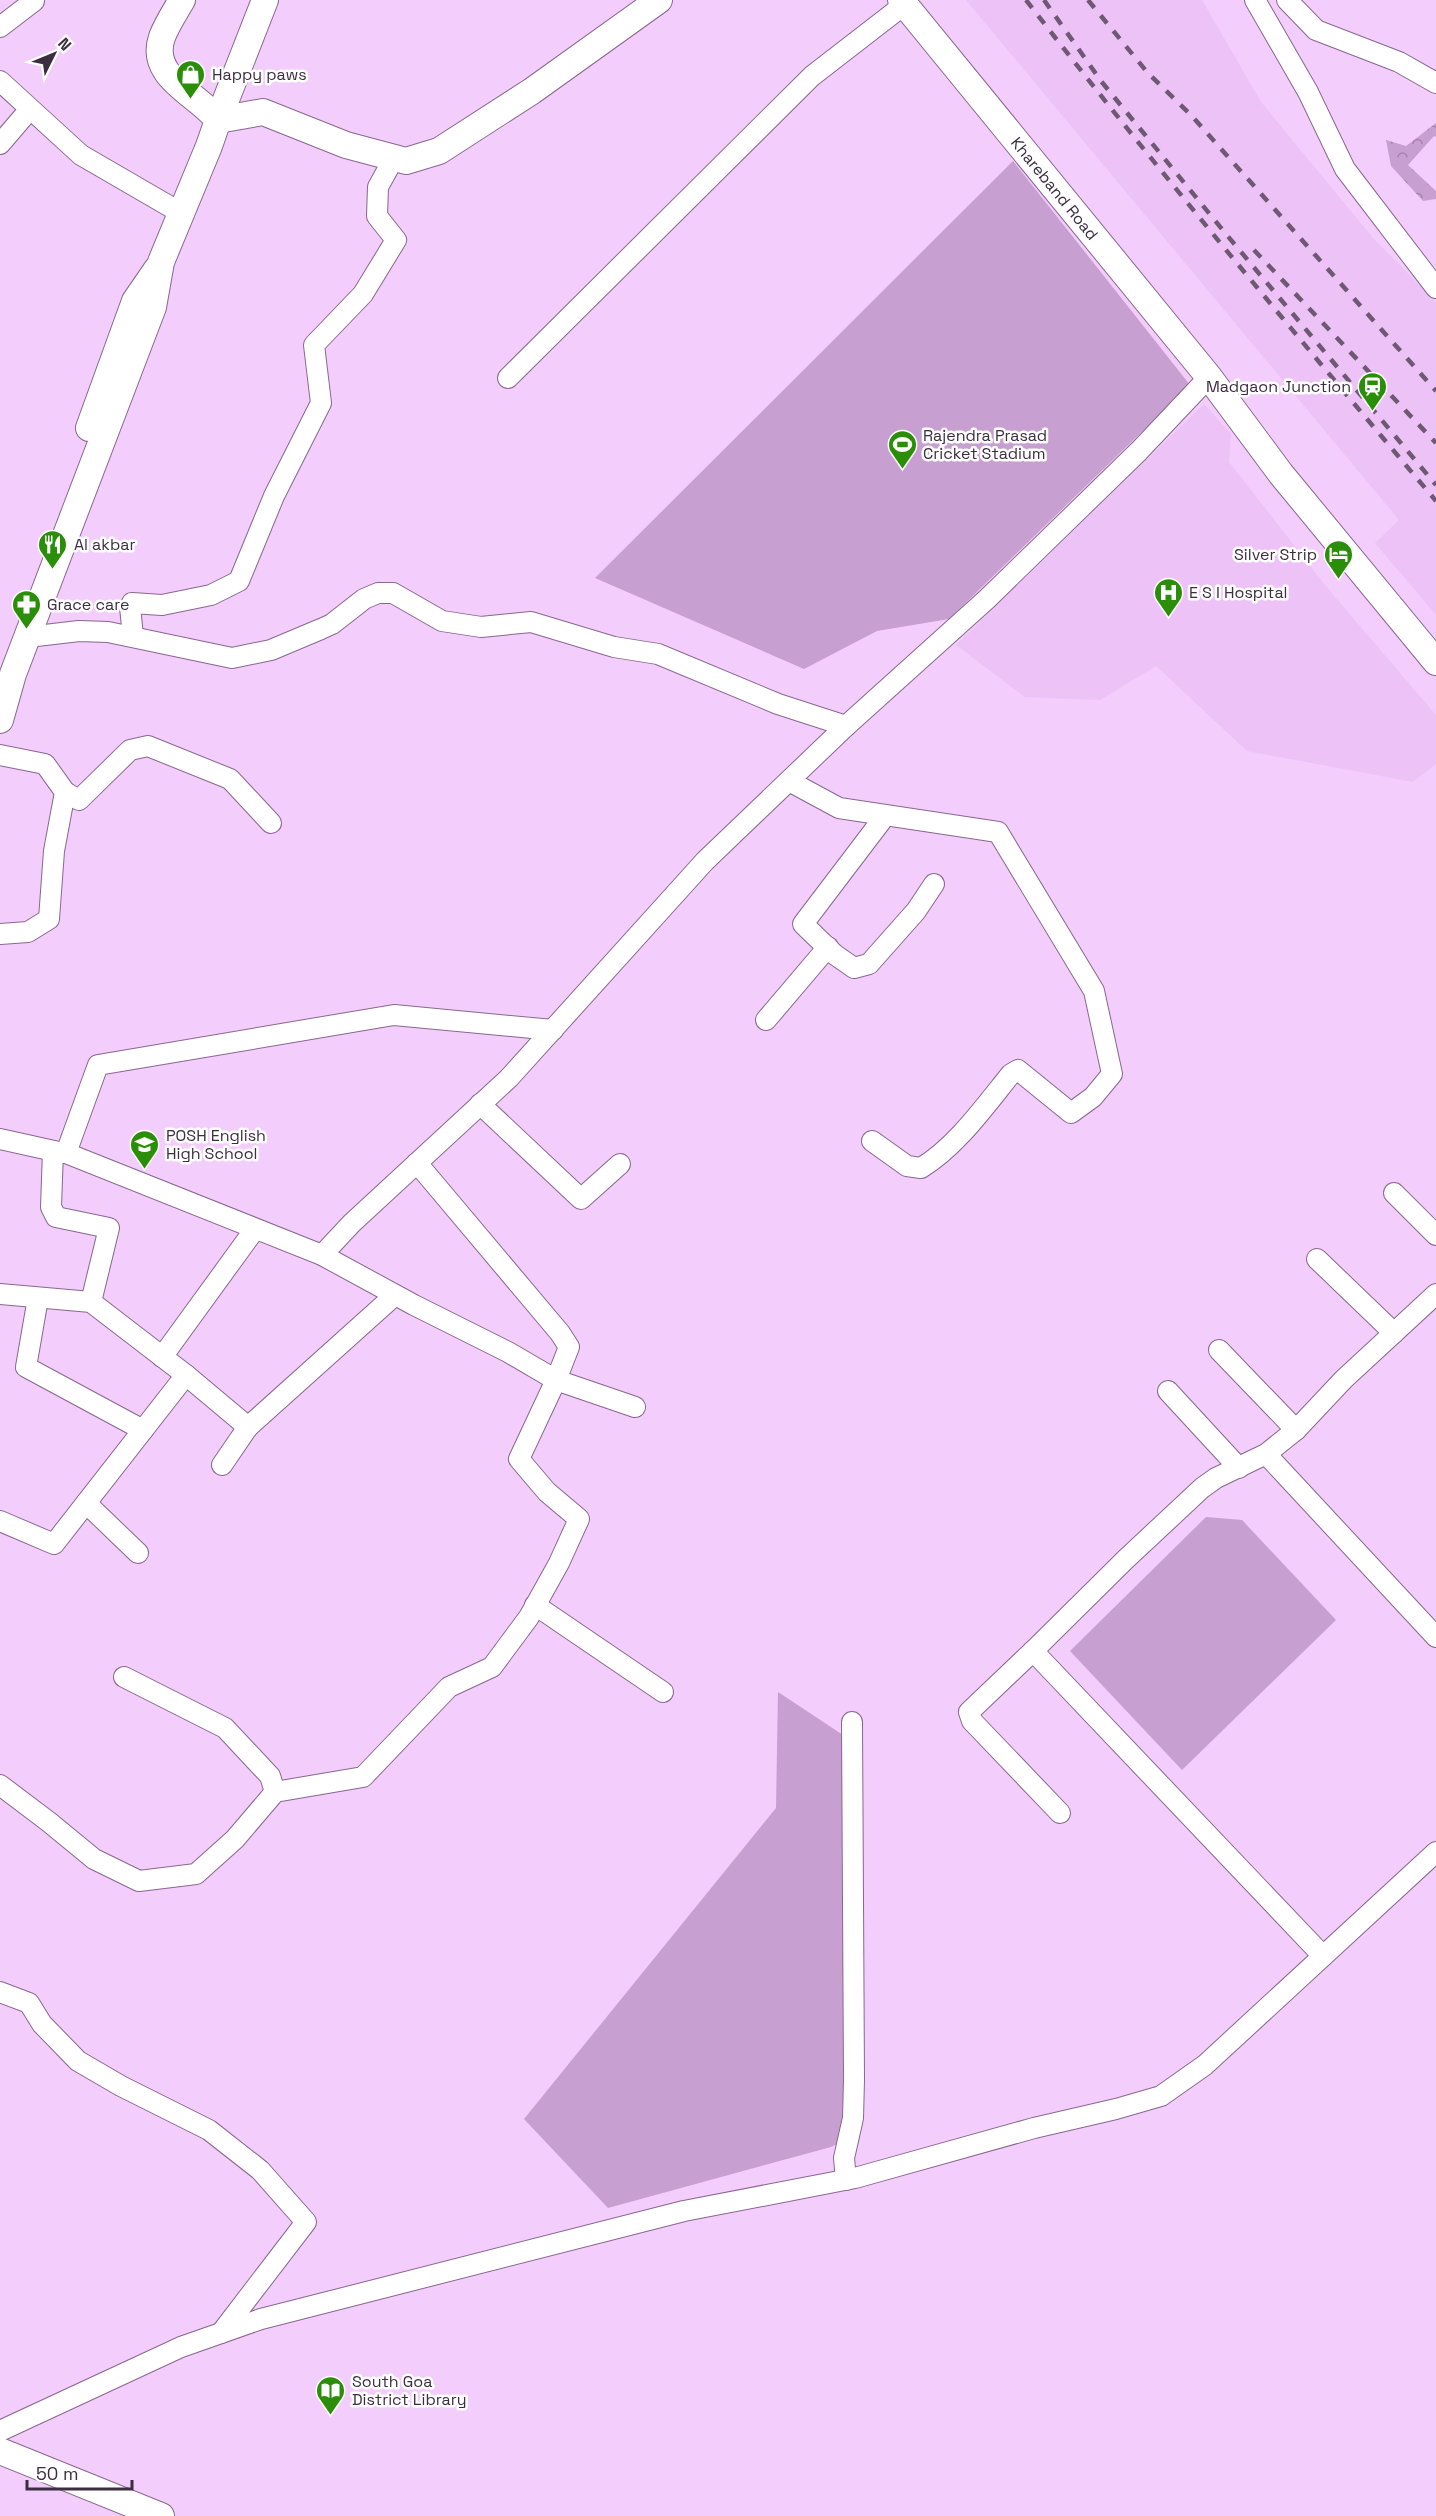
<svg xmlns="http://www.w3.org/2000/svg" width="1436" height="2516" font-family="'Space Grotesk',sans-serif">
	<defs>
		<pattern id="forest-crowns" width="20" height="18" patternUnits="userSpaceOnUse" patternTransform="scale(1.5)"><rect width="20" height="18" fill="#c89fd1"/><path d="M2 6a3 3 0 1 1 6 0M12 15a3 3 0 1 1 6 0" fill="none" stroke="#a482ab"/></pattern>
	</defs>
	<rect width="100%" height="100%" fill="#f3cdfb"/>
	<!-- built -->
	<g fill="#edc2f7">
		<path d="M 966,0 L 1202,0 L 1261,102 L 1373,238 L 1436,302 L 1436,615 L 1375,543 L 1399,520 Z"/>
		<path d="M 1204,404 L 1231,434 L 1229,462 L 1329,590 L 1436,715 L 1436,764 L 1413,782 L 1247,751 L 1156,666 L 1100,700 L 1025,697 L 956,645 Z"/>
	</g>
	<!-- grass -->
	<g fill="#c89fd1">
		<path d="M 1013,161 L 1190,385 L 949,619 L 877,631 L 804,669 L 595,578 Z"/>
		<path d="M 1206,1517 L 1242,1520 L 1336,1620 L 1182,1770 L 1070,1651 Z"/>
		<path d="M 778,1692 L 846,1737 L 852,2137 L 831,2147 L 608,2208 L 524,2119 L 776,1808 Z"/>
	</g>
	<!-- forest -->
	<path fill="url(#forest-crowns)" d="M 1436,123 L 1436,137 L 1434,136 L 1408,165 L 1436,191 L 1436,199 L 1423,201 L 1391,166 L 1386,140 L 1406,146 Z"/>
	<g fill="none" stroke-linecap="round" stroke-linejoin="round">
		<defs>
			<g id="minor">
				<path d="M 1255,0 L 1308,92 L 1345,169 L 1436,288"/>
				<path d="M 1287,0 L 1316,30 L 1399,62 L 1436,83"/>
				<path d="M 0,27 L 34,1"/>
				<path d="M 0,81 L 81,155 L 181,213"/>
				<path d="M 0,144 L 30,109"/>
				<path d="M 508,378 L 812,76 L 905,4"/>
				<path d="M 133,636 L 130,607 L 132,603 L 162,605 L 211,595 L 239,581 L 274,496 L 321,403 L 314,345 L 363,294 L 396,240 L 377,216 L 378,187 L 394,158"/>
				<path d="M 28,637 L 79,631 L 108,632 L 232,658 L 271,650 L 321,629 L 332,624 L 364,599 L 378,593 L 393,593 L 442,621 L 481,627 L 531,622 L 614,647 L 658,654 L 778,704 L 846,726"/>
				<path d="M 0,755 L 45,764 L 65,792 L 54,851 L 49,919 L 28,932 L 0,934"/>
				<path d="M 789,781 L 839,808 L 998,832 L 1094,991 L 1112,1074 L 1093,1097 L 1071,1113 L 1018,1070 L 1011,1074 C 985,1106 956,1147 921,1168 L 907,1166 L 872,1141"/>
				<path d="M 65,792 L 79,800 L 130,750 L 148,746 L 230,779 L 271,823"/>
				<path d="M 885,816 L 803,924 L 834,954 L 854,968 L 869,964 L 916,911 L 934,884"/>
				<path d="M 766,1020 L 828,947"/>
				<path d="M 480,1104 L 581,1199 L 620,1164"/>
				<path d="M 0,1139 L 63,1153"/>
				<path d="M 53,1151 L 51,1207 L 56,1217 L 109,1228 L 91,1302"/>
				<path d="M 417,1163 L 560,1333 L 569,1347 L 556,1380 L 635,1407"/>
				<path d="M 1394,1193 L 1436,1235"/>
				<path d="M 322,1255 L 66,1153 L 98,1065 L 394,1015 L 553,1030"/>
				<path d="M 1317,1259 L 1394,1333"/>
				<path d="M 0,1294 L 91,1302 L 186,1375 L 248,1427 L 395,1295"/>
				<path d="M 38,1298 L 26,1367 L 143,1430"/>
				<path d="M 1219,1350 L 1296,1430 L 1344,1379 L 1436,1294"/>
				<path d="M 162,1357 L 255,1229"/>
				<path d="M 1168,1391 L 1239,1468"/>
				<path d="M 1266,1454 L 1436,1637"/>
				<path d="M 222,1465 L 248,1427"/>
				<path d="M 86,1503 L 138,1553"/>
				<path d="M 0,1521 L 54,1544 L 186,1375"/>
				<path d="M 535,1605 L 663,1692"/>
				<path d="M 1033,1651 L 1126,1559 L 1202,1488 L 1216,1478 L 1266,1454 L 1296,1430"/>
				<path d="M 124,1677 L 225,1728 L 270,1776 L 275,1792"/>
				<path d="M 0,1785 L 49,1822 L 94,1859 L 139,1881 L 196,1874 L 235,1839 L 275,1792 L 363,1777 L 449,1687 L 492,1667 L 529,1617 L 559,1563 L 579,1519 L 547,1492 L 519,1459 L 556,1380 L 508,1352 L 414,1305 L 322,1255 L 352,1223 L 509,1078 L 705,861 L 846,726 L 987,599 L 1139,451 L 1209,377"/>
				<path d="M 1060,1813 L 972,1721 L 969,1712 L 1033,1651 L 1323,1956"/>
				<path d="M 0,1992 L 29,2003 L 42,2024 L 78,2061 L 121,2086 L 209,2130 L 260,2170 L 306,2222 L 221,2333"/>
				<path d="M 846,2180 L 844,2158 L 853,2118 L 854,2080 L 852,1722"/>
				<path d="M 0,2431 L 181,2347 L 261,2319 L 684,2211 L 855,2178 L 1034,2128 L 1116,2109 L 1161,2096 L 1205,2065 L 1436,1852"/>
			</g>
			<g id="major">
				<path d="M 265,0 L 218,120 L 263,112 L 346,145 L 406,161 L 439,151 L 532,91 L 659,0"/>
				<path id="s1" d="M 901,0 L 1209,377 L 1281,474 L 1436,662"/>
				<path d="M 89,428 L 135,301 L 157,269"/>
				<path d="M 0,720 L 13,674 L 153,307 L 161,262 L 209,146 L 218,120 C 198,94 148,77 162,37 C 167,24 175,12 182,0"/>
				<path d="M 0,2451 L 161,2516"/>
			</g>
		</defs>
		<!-- minor casing -->
		<use href="#minor" stroke="#896790" stroke-width="22"/>
		<!-- major casing -->
		<use href="#major" stroke="#896790" stroke-width="28"/>
		<!-- minor -->
		<use href="#minor" stroke="#fff" stroke-width="20"/>
		<!-- major -->
		<use href="#major" stroke="#fff" stroke-width="26"/>
		<!-- rail -->
		<g stroke="#6e5973" stroke-width="4.5" stroke-dasharray="10 10" stroke-linecap="butt">
			<path d="M 1026,0 C 1158,171 1297,336 1436,501"/>
			<path d="M 1044,0 L 1101,81 L 1226,234 L 1436,485"/>
			<path d="M 1088,0 L 1147,72 L 1191,115 L 1436,391"/>
			<path d="M 1254,250 L 1436,443"/>
		</g>
	</g>
	<!-- icons -->
	<defs>
		<symbol id="shop-pin" viewBox="-11 -11 22 30"><path d="M0 17L-7.5 6A9.5 9.5 0 1 1 7.5 6Z" fill="#2b8e08" stroke="#fefefe"/><path d="M-5-2.5h2.3a2.7 3.5 0 0 1 5.4 0H5L5.5 6h-11ZM-1.5-2.5h3a1.5 2.3 0 0 0-3 0Z" fill="#fff"/></symbol>
		<symbol id="station-pin" viewBox="-11 -11 22 30"><path d="M0 17L-7.5 6A9.5 9.5 0 1 1 7.5 6Z" fill="#2b8e08" stroke="#fefefe"/><path d="M-3-6H3Q5-6 5-4V2Q5 4 3 4L4.5 6H3L1.5 4h-3L-3 6H-4.5L-3 4Q-5 4-5 2V-4Q-5-6-3-6ZM-3.5-4v3h7v-3ZM-3.5 1v1.5H-2V1ZM2 1v1.5H3.5V1Z" fill="#fff"/></symbol>
		<symbol id="stadium-pin" viewBox="-11 -11 22 30"><path d="M0 17L-7.5 6A9.5 9.5 0 1 1 7.5 6Z" fill="#2b8e08" stroke="#fefefe"/><path d="M0-5a6.5 5 0 1 0 0 10a6.5 5 0 1 0 0-10ZM-3.5-1.8h7v3.6h-7Z" fill="#fff"/></symbol>
		<symbol id="restaurant-pin" viewBox="-11 -11 22 30"><path d="M0 17L-7.5 6A9.5 9.5 0 1 1 7.5 6Z" fill="#2b8e08" stroke="#fefefe"/><path d="M-5-6h1v4h1v-4h1v4h1v-4h1v5L-1.5 .5V6h-2V.5L-5-1ZM5-6V6H3V1.5H1.5Q1.5-4 5-6Z" fill="#fff"/></symbol>
		<symbol id="hotel-pin" viewBox="-11 -11 22 30"><path d="M0 17L-7.5 6A9.5 9.5 0 1 1 7.5 6Z" fill="#2b8e08" stroke="#fefefe"/><path d="M-6-4.5h1.5V1H6V5H4.5V3h-9V5H-6ZM-4 0a1.8 1.8 0 1 1 3.6 0ZM.5 0V-2.5h3Q6-2.5 6 0Z" fill="#fff"/></symbol>
		<symbol id="hospital-pin" viewBox="-11 -11 22 30"><path d="M0 17L-7.5 6A9.5 9.5 0 1 1 7.5 6Z" fill="#2b8e08" stroke="#fefefe"/><path d="M-5-5h3v3.5h4V-5h3V5h-3V1.5h-4V5h-3Z" fill="#fff"/></symbol>
		<symbol id="pharmacy-pin" viewBox="-11 -11 22 30"><path d="M0 17L-7.5 6A9.5 9.5 0 1 1 7.5 6Z" fill="#2b8e08" stroke="#fefefe"/><path d="M-2-6h4v4h4v4h-4v4h-4v-4h-4v-4h4Z" fill="#fff"/></symbol>
		<symbol id="school-pin" viewBox="-11 -11 22 30"><path d="M0 17L-7.5 6A9.5 9.5 0 1 1 7.5 6Z" fill="#2b8e08" stroke="#fefefe"/><path d="M0-5L7-2L0 1L-7-2ZM-4 1L0 2.5L4 1V4Q0 6-4 4Z" fill="#fff"/></symbol>
		<symbol id="library-pin" viewBox="-11 -11 22 30"><path d="M0 17L-7.5 6A9.5 9.5 0 1 1 7.5 6Z" fill="#2b8e08" stroke="#fefefe"/><path d="M-6-4Q-3-5.5-.7-3.5V5Q-3 3-6 4ZM6-4Q3-5.5 .7-3.5V5Q3 3 6 4Z" fill="#fff"/></symbol>
	</defs>
	<g fill-rule="evenodd">
		<use href="#shop-pin" x="174" y="58" width="33" height="45"/>
		<use href="#station-pin" x="1356" y="370" width="33" height="45"/>
		<use href="#stadium-pin" x="886" y="428" width="33" height="45"/>
		<use href="#restaurant-pin" x="36" y="528" width="33" height="45"/>
		<use href="#hotel-pin" x="1322" y="538" width="33" height="45"/>
		<use href="#hospital-pin" x="1152" y="576" width="33" height="45"/>
		<use href="#pharmacy-pin" x="10" y="588" width="33" height="45"/>
		<use href="#school-pin" x="128" y="1128" width="33" height="45"/>
		<use href="#library-pin" x="314" y="2374" width="33" height="45"/>
	</g>
	<g text-anchor="middle" stroke-width="5" stroke-linejoin="round" paint-order="stroke">
		<!-- poi labels -->
		<g font-size="16" fill="#3c2e40" stroke="#fefefe" text-anchor="start">
			<text x="212" y="80">Happy paws</text>
			<text x="1351" y="392" text-anchor="end">Madgaon Junction</text>
			<text x="923" y="441">Rajendra Prasad<tspan x="923" dy="18">Cricket Stadium</tspan></text>
			<text x="74" y="550">Al akbar</text>
			<text x="1317" y="560" text-anchor="end">Silver Strip</text>
			<text x="1189" y="598">E S I Hospital</text>
			<text x="47" y="610">Grace care</text>
			<text x="166" y="1141">POSH English<tspan x="166" dy="18">High School</tspan></text>
			<text x="352" y="2387">South Goa<tspan x="352" dy="18">District Library</tspan></text>
		</g>
		<!-- street labels -->
		<g font-size="16" fill="#3c2e40" stroke="#fefefe">
			<text dy="6" stroke="none"><textPath href="#s1" startOffset="243">Khareband Road</textPath></text>
		</g>
	</g>
	<!-- north arrow -->
	<g transform="translate(54 54) rotate(47)" stroke="#fefefe" stroke-width="4.5" paint-order="stroke">
	<path d="M0-4.5L10 22L0 15L-10 22Z" fill="#3c2e40"/>
	<text y="-9" font-size="16" font-weight="bold" text-anchor="middle" fill="#3c2e40">N</text>
	</g>
	<!-- scale -->
	<path d="M27 2480v9h105v-9" fill="none" stroke="#3c2e40" stroke-width="3"/>
	<text x="36" y="2480" font-size="18" fill="#3c2e40" stroke="#fefefe" stroke-width="4.5" paint-order="stroke">50 m</text>
</svg>
